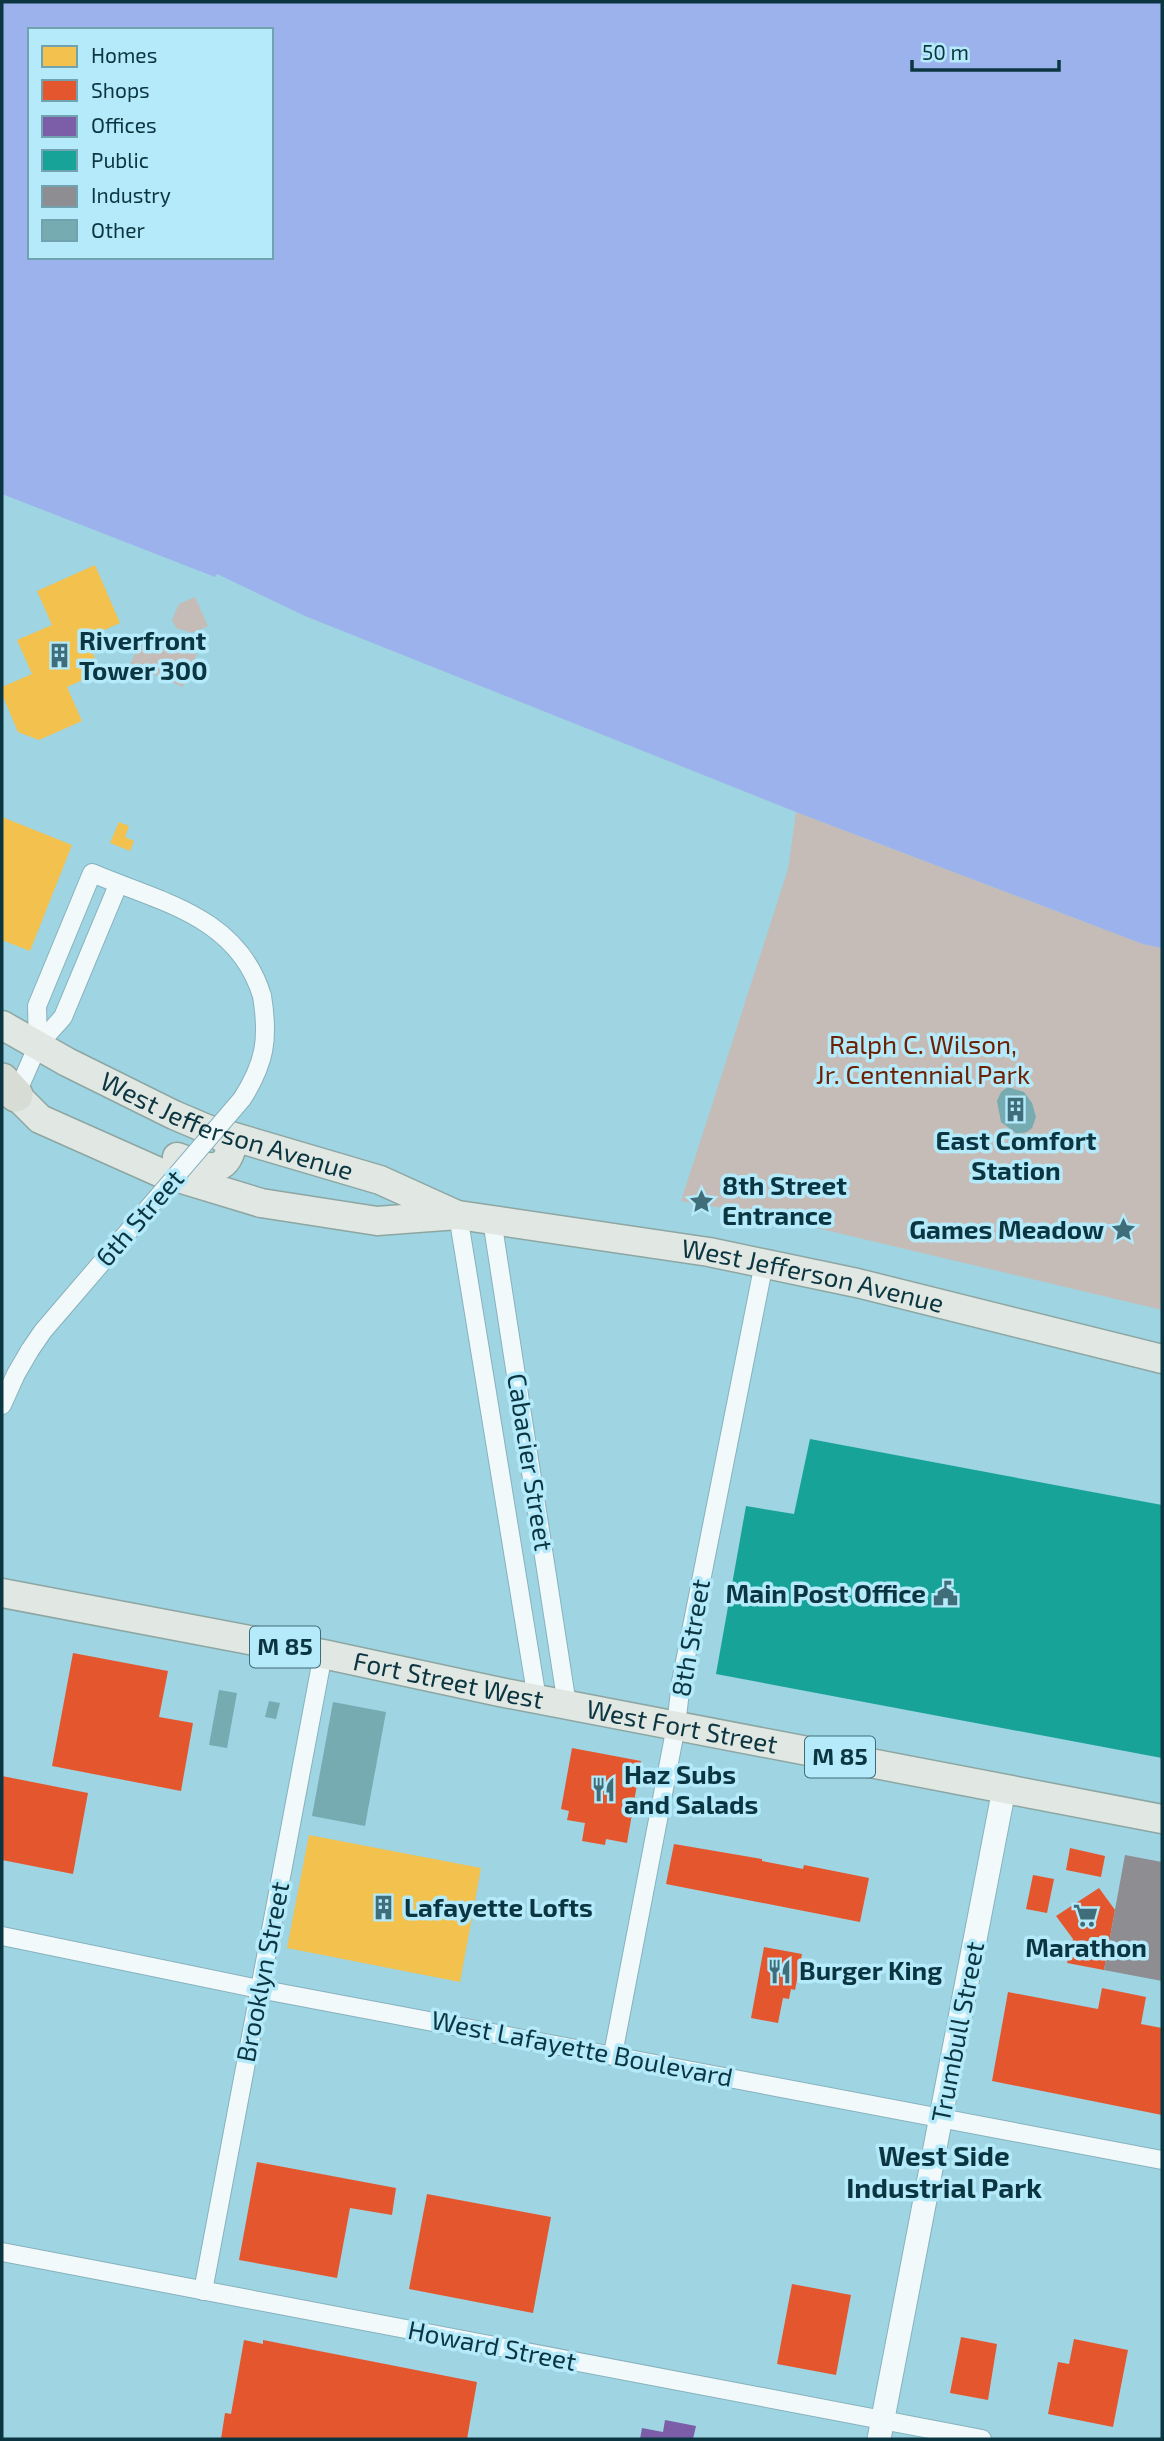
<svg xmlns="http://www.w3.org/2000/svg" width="1164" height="2441" font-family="'Exo 2',sans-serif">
	<rect width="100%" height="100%" fill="#9fd4e2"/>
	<!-- green -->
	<g fill="#c5bcb8">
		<path d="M 195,597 L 208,626 L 192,633 L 176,628 L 172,620 L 179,604 Z"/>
		<path d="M 144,632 L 197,654 L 183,687 L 130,665 Z"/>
		<path d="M 796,812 L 1143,944 L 1162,948 L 1162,1310 L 754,1213 L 681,1201 L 788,869 Z"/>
	</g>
	<!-- water -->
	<path fill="#9cb2ec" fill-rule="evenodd" d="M 2,2 L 1162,2 L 1162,948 L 1143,944 L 796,812 L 305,616 L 217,574 L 215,577 L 2,494 ZM 30,30 L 271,30 L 271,257 L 30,257 Z"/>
	<!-- homes -->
	<g fill="#f2c14e">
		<path d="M 95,565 L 120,623 L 86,638 L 101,672 L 67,687 L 82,721 L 39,740 L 18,732 L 2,694 L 2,687 L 32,674 L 17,640 L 52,625 L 37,591 Z"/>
		<path d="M 2,817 L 72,845 L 30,951 L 2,940 Z"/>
		<path d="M 119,822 L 129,826 L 125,837 L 134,841 L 130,851 L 110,843 Z"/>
		<path d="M 309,1835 L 481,1868 L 460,1982 L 287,1948 Z"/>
	</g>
	<!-- shops -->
	<g fill="#e4572e">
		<path d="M 73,1653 L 168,1671 L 159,1717 L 193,1723 L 181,1791 L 52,1766 Z"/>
		<path d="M 572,1748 L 641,1761 L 627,1843 L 606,1839 L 605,1845 L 582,1841 L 585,1823 L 567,1820 L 569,1811 L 561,1809 Z"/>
		<path d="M 2,1776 L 88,1793 L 73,1874 L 2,1860 Z"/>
		<path d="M 674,1844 L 762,1859 L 762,1861 L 803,1869 L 804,1865 L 869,1878 L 860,1922 L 666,1884 Z"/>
		<path d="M 1070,1848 L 1105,1856 L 1101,1877 L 1066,1870 Z"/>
		<path d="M 1033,1875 L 1054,1879 L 1047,1913 L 1026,1909 Z"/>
		<path d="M 1099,1888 L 1115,1910 L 1104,1970 L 1067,1963 L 1073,1939 L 1056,1916 Z"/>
		<path d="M 764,1947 L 802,1954 L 795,1990 L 791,1989 L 789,1999 L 783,1998 L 778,2023 L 751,2018 Z"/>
		<path d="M 1102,1988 L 1146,1997 L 1141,2024 L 1162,2028 L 1162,2115 L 992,2081 L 1008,1992 L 1098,2009 Z"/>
		<path d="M 257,2162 L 396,2188 L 392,2215 L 350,2208 L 337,2278 L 239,2260 Z"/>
		<path d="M 427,2194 L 551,2217 L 533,2313 L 409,2289 Z"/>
		<path d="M 792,2284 L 851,2295 L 836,2375 L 777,2364 Z"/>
		<path d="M 961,2337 L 997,2344 L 988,2400 L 950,2393 Z"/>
		<path d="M 1074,2339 L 1128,2350 L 1113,2427 L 1048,2414 L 1058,2362 L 1069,2364 Z"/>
		<path d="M 244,2340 L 263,2344 L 263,2340 L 477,2382 L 467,2439 L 221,2439 L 225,2413 L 231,2414 Z"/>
	</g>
	<!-- offices -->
	<path fill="#7b5ea7" d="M 665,2420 L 696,2426 L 693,2439 L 640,2439 L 642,2428 L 663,2432 Z"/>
	<!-- public -->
	<path fill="#17a398" d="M 810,1439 L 1162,1505 L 1162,1758 L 716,1674 L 746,1506 L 794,1514 Z"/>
	<!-- industry -->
	<path fill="#8d8d92" d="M 1125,1855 L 1162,1862 L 1162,1981 L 1104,1970 Z"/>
	<!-- building -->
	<g fill="#77abb2">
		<path d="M 1008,1087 L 1024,1092 L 1032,1103 L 1036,1117 L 1032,1128 L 1027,1132 L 1017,1134 L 1001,1122 L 997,1101 L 1001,1092 Z"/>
		<path d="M 219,1690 L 237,1693 L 227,1748 L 209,1745 Z"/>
		<path d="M 269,1701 L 280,1703 L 276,1719 L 265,1717 Z"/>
		<path d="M 333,1702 L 386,1712 L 365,1826 L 312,1816 Z"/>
	</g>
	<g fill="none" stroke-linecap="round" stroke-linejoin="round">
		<defs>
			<g id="minor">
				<path d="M 38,1045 L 37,1006 L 92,873 C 160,902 238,916 262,996"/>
				<path d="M 16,1095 L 38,1045 L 63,1017 L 118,885"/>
				<path d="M 458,1215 L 537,1699"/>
				<path d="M 492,1220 L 567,1705"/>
				<path d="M 2,1405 L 16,1374 L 30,1350"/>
				<path d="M 2,1936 L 259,1989 L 1162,2160"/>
				<path d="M 613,2054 L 676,1726 L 681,1682 L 764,1263"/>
				<path d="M 2,2252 L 982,2439"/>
				<path d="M 203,2291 L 323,1654"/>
			</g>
			<path id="tertiary" d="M 879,2439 L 1004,1789"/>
			<g id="primary">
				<path id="s1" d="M 2,1025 L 67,1062 L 174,1115 L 207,1129 L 380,1180 L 455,1214"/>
				<path id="s2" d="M 2,1091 L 16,1095 L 40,1119 L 159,1172 L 261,1203 L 377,1221 L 458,1215 L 709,1252 L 857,1283 L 1162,1359"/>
				<path d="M 177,1157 C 197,1164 222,1179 231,1150 L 225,1139 L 209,1130"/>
				<path id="s3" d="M 2,1593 L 323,1654 L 500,1692 L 1162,1819"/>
			</g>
			<path id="motorway" d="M 2,1080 L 16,1095"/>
		</defs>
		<!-- minor casing -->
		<use href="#minor" stroke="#87b2bd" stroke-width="20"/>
		<!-- tertiary casing -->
		<use href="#tertiary" stroke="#87b2bd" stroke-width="25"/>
		<!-- primary casing -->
		<use href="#primary" stroke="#8da6a2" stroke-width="31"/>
		<!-- motorway casing -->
		<use href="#motorway" stroke="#8da6a2" stroke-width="36"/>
		<!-- minor -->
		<use href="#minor" stroke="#f1f9fb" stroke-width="18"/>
		<!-- tertiary -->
		<use href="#tertiary" stroke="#f1f9fb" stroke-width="23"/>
		<!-- primary -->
		<use href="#primary" stroke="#e1e8e3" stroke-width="28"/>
		<!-- motorway -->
		<use href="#motorway" stroke="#d7dcd4" stroke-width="33"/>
		<defs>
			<path id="minor-bridge" d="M 30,1350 L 43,1331 L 242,1099 C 265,1063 269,1039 262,996"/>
		</defs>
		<!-- minor-bridge casing -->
		<use href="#minor-bridge" stroke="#87b2bd" stroke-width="20" stroke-linecap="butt"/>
		<!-- minor-bridge -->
		<use href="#minor-bridge" stroke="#f1f9fb" stroke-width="18"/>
	</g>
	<!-- icons -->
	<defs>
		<symbol id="building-bare" viewBox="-9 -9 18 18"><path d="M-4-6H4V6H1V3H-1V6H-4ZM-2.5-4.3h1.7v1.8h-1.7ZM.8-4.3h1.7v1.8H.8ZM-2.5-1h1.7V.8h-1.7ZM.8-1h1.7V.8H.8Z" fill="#3f6d79" stroke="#b5eafa" stroke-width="2.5" paint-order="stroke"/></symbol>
		<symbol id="sight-bare" viewBox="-9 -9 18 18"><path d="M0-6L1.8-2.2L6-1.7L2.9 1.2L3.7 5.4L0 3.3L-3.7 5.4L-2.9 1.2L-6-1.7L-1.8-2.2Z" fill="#3f6d79" stroke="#b5eafa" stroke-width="2.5" paint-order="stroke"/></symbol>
		<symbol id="civic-bare" viewBox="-9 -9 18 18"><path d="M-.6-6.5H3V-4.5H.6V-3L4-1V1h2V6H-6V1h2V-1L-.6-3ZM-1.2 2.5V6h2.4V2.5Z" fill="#3f6d79" stroke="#b5eafa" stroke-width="2.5" paint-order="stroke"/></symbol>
		<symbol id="restaurant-bare" viewBox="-9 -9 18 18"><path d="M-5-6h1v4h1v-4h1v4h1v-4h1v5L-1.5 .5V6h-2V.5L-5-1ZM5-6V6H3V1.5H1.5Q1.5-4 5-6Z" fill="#3f6d79" stroke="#b5eafa" stroke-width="2.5" paint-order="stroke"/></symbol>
		<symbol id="supermarket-bare" viewBox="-9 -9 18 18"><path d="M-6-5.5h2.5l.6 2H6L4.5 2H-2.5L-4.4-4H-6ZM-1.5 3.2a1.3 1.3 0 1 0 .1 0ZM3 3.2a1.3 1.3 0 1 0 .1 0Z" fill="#3f6d79" stroke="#b5eafa" stroke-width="2.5" paint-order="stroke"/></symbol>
	</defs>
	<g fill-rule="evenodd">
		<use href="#building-bare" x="42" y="638" width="35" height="35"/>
		<use href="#building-bare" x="998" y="1092" width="35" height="35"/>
		<use href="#sight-bare" x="684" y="1184" width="35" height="35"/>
		<use href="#sight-bare" x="1106" y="1212" width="35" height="35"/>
		<use href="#civic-bare" x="928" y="1576" width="35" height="35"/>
		<use href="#restaurant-bare" x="586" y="1772" width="35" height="35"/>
		<use href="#building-bare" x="366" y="1890" width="35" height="35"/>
		<use href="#supermarket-bare" x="1068" y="1898" width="35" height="35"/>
		<use href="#restaurant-bare" x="762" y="1954" width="35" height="35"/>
	</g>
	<g text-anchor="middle" stroke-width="7" stroke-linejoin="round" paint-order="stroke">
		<!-- shield labels -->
		<g fill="#b5eafa" stroke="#3e6c78" stroke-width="2">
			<rect x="250" y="1626.5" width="70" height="41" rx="5"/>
			<rect x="805" y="1736.5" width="70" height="41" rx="5"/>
		</g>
		<g font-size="24" font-weight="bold" fill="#0b3641">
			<text x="285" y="1655">M 85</text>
			<text x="840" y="1765">M 85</text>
		</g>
		<!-- poi labels -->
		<g font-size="26" font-weight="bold" fill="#0b3641" stroke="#b5eafa" text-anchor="start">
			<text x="79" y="650">Riverfront<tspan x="79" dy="30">Tower 300</tspan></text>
			<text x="1016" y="1150" text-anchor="middle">East Comfort<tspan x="1016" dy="30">Station</tspan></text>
			<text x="722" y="1195">8th Street<tspan x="722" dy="30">Entrance</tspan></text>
			<text x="1104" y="1239" text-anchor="end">Games Meadow</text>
			<text x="926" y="1603" text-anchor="end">Main Post Office</text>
			<text x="624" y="1784">Haz Subs<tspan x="624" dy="30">and Salads</tspan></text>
			<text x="404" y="1917">Lafayette Lofts</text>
			<text x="1086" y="1957" text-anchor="middle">Marathon</text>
			<text x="799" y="1980">Burger King</text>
		</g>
		<!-- park labels -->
		<g font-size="26" fill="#6d2104" stroke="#b5eafa">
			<text x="923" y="1054">Ralph C. Wilson,<tspan x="923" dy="30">Jr. Centennial Park</tspan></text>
		</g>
		<!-- street labels -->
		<g font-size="26" fill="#0b3641" stroke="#b5eafa">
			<text dy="9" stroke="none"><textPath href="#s1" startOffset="248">West Jefferson Avenue</textPath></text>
			<text transform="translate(140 1218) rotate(-49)" y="9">6th Street</text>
			<text dy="9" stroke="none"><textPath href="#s2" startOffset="844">West Jefferson Avenue</textPath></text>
			<text transform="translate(530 1462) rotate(81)" y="9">Cabacier Street</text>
			<text transform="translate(691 1638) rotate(-80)" y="9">8th Street</text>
			<text dy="9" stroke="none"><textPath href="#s3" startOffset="455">Fort Street West</textPath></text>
			<text dy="9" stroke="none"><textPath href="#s3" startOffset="693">West Fort Street</textPath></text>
			<text transform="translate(263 1972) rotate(-79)" y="9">Brooklyn Street</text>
			<text transform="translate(958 2032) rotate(-79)" y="9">Trumbull Street</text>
			<text transform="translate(582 2049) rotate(11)" y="9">West Lafayette Boulevard</text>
			<text transform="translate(492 2346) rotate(11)" y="9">Howard Street</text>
		</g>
		<!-- neighbourhood labels -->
		<g font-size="28" font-weight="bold" fill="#0b3641" stroke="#b5eafa">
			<text x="944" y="2166">West Side<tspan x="944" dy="32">Industrial Park</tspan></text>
		</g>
	</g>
	<!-- border -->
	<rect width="1164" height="2441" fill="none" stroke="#0b3641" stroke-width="7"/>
	<!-- legend -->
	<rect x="28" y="28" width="245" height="231" fill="#b5eafa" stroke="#71a2b0" stroke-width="2"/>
	<rect x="42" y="46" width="35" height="21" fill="#f2c14e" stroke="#71a2b0" stroke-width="2"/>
	<text x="91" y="63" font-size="21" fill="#0b3641">Homes</text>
	<rect x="42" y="80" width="35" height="21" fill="#e4572e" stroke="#71a2b0" stroke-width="2"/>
	<text x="91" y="98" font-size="21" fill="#0b3641">Shops</text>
	<rect x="42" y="116" width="35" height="21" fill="#7b5ea7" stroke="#71a2b0" stroke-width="2"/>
	<text x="91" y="133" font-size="21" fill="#0b3641">Offices</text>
	<rect x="42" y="150" width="35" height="21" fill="#17a398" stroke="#71a2b0" stroke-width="2"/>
	<text x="91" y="168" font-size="21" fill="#0b3641">Public</text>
	<rect x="42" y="186" width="35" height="21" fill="#8d8d92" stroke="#71a2b0" stroke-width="2"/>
	<text x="91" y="203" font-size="21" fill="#0b3641">Industry</text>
	<rect x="42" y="220" width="35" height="21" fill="#77abb2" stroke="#71a2b0" stroke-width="2"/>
	<text x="91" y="238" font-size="21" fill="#0b3641">Other</text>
	<!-- scale -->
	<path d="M912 60v10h147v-10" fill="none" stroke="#0b3641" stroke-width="3.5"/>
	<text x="922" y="60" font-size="21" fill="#0b3641" stroke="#b5eafa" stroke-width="5" paint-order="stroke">50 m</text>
</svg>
